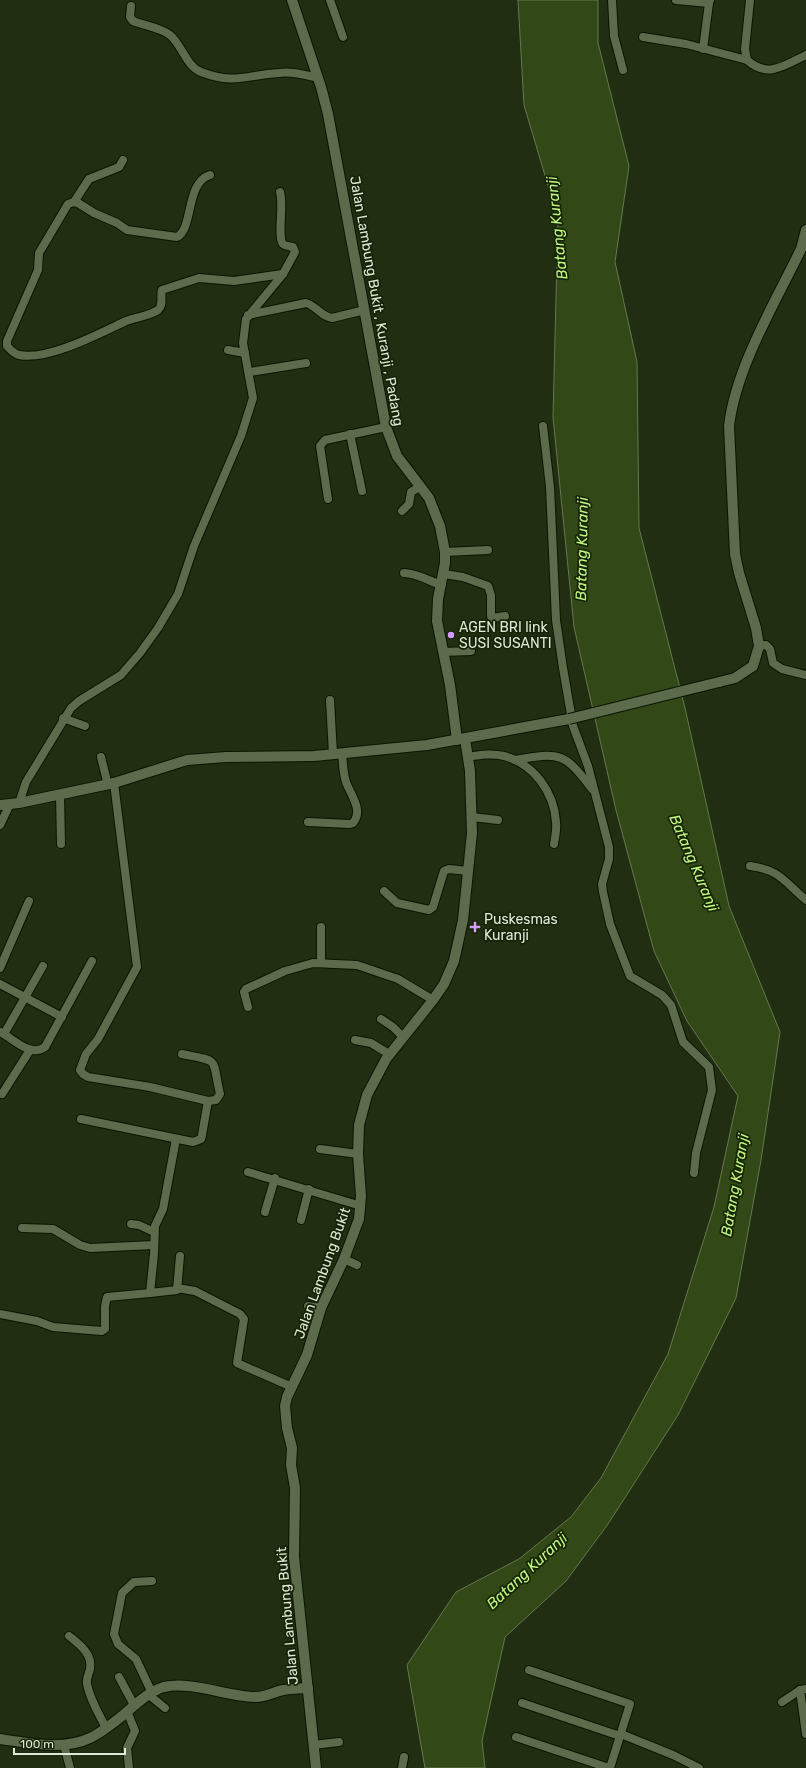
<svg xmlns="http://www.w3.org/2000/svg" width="806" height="1768" font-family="Rubik,sans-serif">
	<rect width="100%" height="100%" fill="#212e11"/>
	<!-- water -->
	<path fill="#324816" stroke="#667850" d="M 518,0 L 598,0 L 598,43 L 629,166 L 615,262 L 637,362 L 639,528 L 685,708 L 729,906 L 780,1032 L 761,1160 L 736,1298 L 678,1415 L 608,1524 L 566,1581 L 505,1637 L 482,1741 L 485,1768 L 425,1768 L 407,1665 L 456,1592 L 519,1559 L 571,1517 L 601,1478 L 668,1354 L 714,1207 L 738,1096 L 687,1021 L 654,951 L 616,810 L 574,627 L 553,417 L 558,219 L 524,105 Z"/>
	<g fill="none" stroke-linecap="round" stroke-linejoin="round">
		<defs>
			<g id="minor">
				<path d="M 330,0 L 343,37"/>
				<path d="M 612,0 L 614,36 L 623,70"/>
				<path d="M 676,0 L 709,3 L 710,0"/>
				<path d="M 750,0 L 745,49 L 747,60 C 768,79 785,65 806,55"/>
				<path d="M 131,6 L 130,17 L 133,21 C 145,26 159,27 170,35 C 182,45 186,66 201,72 C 235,85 246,75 279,73 C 292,71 305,75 318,78"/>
				<path d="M 643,37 L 686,44 L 747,60"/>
				<path d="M 703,49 L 709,3"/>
				<path d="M 210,175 C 185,183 194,228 177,237 L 127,230 L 117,223 L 94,213 L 78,203 L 74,202 L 68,204 L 39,253 L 38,270 L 7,341 L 7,346 C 11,350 14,354 19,355 C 48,361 100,333 126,321 C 136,317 150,316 158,310 C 164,305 160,296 162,290 L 199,278 L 234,281 L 283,274"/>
				<path d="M 74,202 L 89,179 L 119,167 L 123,160"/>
				<path d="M 248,315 L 306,303 C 317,306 321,317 332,318 L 365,310"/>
				<path d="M 228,350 L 245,353"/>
				<path d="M 250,372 L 306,363"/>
				<path d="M 543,426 L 550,487 L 556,620 L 563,668 L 573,726 L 588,766 L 609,847 L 609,859 L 602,884 L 603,892 L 610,924 L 630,976 L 662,995 L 671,1005 L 683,1042 L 709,1067 L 712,1090 L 696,1153 L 694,1173"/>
				<path d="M 350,434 L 362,491"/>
				<path d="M 328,499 L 320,446 L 325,440 L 386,427"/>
				<path d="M 402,511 L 409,504 L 411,492 L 421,486"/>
				<path d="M 445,552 L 488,550"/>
				<path d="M 404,573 C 417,573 428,581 442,585"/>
				<path d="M 444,574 L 463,577 L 488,586 L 491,595 L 491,616 L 492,618 L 505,616"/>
				<path d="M 759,646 L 766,645 L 770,649 L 773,663 L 782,669 L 806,675"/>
				<path d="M 443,652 L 471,651"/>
				<path d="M 330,700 L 333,754"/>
				<path d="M 63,718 L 85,726"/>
				<path d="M 101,757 L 108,785"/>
				<path d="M 467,757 C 480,755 492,753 504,756 C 534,764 554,792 556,822 C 557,829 555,837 554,844"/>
				<path d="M 515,760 C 560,752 564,752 592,789"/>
				<path d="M 114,783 L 137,967 L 98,1039 L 86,1054 L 80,1070 L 83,1074 L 88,1077 L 150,1087 L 208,1101 L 216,1100 L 220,1094 C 211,1057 222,1062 182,1054"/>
				<path d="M 60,795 L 61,844"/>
				<path d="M 19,803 L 26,782 L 71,708 L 79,701 L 121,675 L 140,653 L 158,628 L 178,594 L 194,546 L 241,436 L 253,398 L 243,343 L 246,319 L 283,274 L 295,252 L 293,247 C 290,246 285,246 283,244 C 277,237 284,205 280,192"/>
				<path d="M 472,817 L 498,820"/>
				<path d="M 308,822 L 350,824 L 353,823 C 364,810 350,794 346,782 C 343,773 343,762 342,753"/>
				<path d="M 0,825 L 10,804"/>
				<path d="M 750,866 C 781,870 784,882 806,900"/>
				<path d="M 384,891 L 397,903 L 429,910 L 433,907 L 444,871 L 449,869 L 468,871"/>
				<path d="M 321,963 L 321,927"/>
				<path d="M 0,968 L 29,901"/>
				<path d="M 0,984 L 62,1017"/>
				<path d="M 248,1007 L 244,992 L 246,989 L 285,971 L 313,963 L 357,965 L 398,979 L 433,1000"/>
				<path d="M 381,1019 L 393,1027 L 403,1037"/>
				<path d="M 0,1032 C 13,1038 30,1058 45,1047 L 92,961"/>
				<path d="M 4,1034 L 43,966"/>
				<path d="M 355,1040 L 371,1043 L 389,1054"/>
				<path d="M 2,1094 L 30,1050"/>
				<path d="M 81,1119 L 193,1142 L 201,1139 L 202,1135 L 208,1101"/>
				<path d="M 320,1149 L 358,1154"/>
				<path d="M 248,1172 L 361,1206"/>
				<path d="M 265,1212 L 275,1178"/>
				<path d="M 301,1220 L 309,1189"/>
				<path d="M 131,1224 L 139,1225 L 154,1232"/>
				<path d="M 22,1228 L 53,1229 L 80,1245 L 90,1248 L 154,1245"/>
				<path d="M 344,1259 L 357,1265"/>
				<path d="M 177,1288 L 195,1291 L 240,1314 L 244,1319 L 237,1363 L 292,1387"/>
				<path d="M 150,1293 L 177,1290 L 180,1256"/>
				<path d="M 308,1306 L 321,1308"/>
				<path d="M 0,1314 L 37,1321 L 53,1327 L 102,1331 L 105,1329 L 105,1306 L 107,1297 L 150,1293 L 154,1254 L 155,1226 L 163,1209 L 176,1139"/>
				<path d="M 152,1581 L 134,1582 L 122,1593 L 114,1634 L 118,1644 L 136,1659 L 152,1693"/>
				<path d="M 69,1636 C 79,1644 93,1654 90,1669 C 89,1674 86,1678 87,1684 C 90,1700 99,1714 106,1728"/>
				<path d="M 529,1670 L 630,1704 L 610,1768"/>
				<path d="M 119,1677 L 134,1705"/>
				<path d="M 800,1690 L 806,1734"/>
				<path d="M 149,1695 L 165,1708"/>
				<path d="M 782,1702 L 800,1690 L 806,1689"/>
				<path d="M 522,1703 L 620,1736"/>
				<path d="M 127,1711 L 135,1731 L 127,1748 L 129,1768"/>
				<path d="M 621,1734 L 673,1755 L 699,1768"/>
				<path d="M 516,1737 L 609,1768"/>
				<path d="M 64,1745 L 70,1768"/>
				<path d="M 313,1745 L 339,1742"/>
				<path d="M 402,1768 L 404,1757"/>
			</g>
			<g id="tertiary">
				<path d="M 292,0 L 321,87 L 328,114 L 386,427 L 397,456 L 429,498 L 440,526 L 445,552 L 445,563 L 438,599 L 437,621 L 450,685 L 457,740"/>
				<path d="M 719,682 L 735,678 L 753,666 L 759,646 L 756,628 L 739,573 L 735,554 L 729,426 C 736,367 775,303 801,249 L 806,230"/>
				<path d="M 0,805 L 19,803 L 114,783 L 187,760 L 226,757 L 314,756 L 427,745 L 569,719"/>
				<path d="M 0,1739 C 28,1743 63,1751 90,1738 C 101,1733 112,1724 122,1716 C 134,1706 149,1691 164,1687 C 191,1681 227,1696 254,1697 C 265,1698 273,1692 283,1690 C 291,1689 300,1688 308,1688"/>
				<path d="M 316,1768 L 294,1557 L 295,1488 L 291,1465 L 292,1448 L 287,1428 L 285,1406 L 287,1397 L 307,1355 L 321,1308 L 344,1259 L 359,1219 L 361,1196 L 358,1154 L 359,1125 L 367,1095 L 386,1059 L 433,1000 L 444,984 L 454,961 L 463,920 L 472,833 L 470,771 L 465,739"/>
			</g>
		</defs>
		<!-- minor casing -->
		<use href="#minor" stroke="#0a1600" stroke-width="10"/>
		<!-- tertiary casing -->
		<use href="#tertiary" stroke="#0a1600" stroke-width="12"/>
		<!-- minor -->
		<use href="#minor" stroke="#5b6b4b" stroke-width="8"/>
		<!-- tertiary -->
		<use href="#tertiary" stroke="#5b6b4b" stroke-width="10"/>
		<defs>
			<path id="tertiary-bridge" d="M 569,719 L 719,682"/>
		</defs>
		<!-- tertiary-bridge casing -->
		<use href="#tertiary-bridge" stroke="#0a1600" stroke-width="12" stroke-linecap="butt"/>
		<!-- tertiary-bridge -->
		<use href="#tertiary-bridge" stroke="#5b6b4b" stroke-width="10"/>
	</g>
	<!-- markers -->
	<g fill="#d39cfd" stroke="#172407" stroke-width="1.5">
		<circle cx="451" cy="635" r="4"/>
		<path d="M473 921h4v4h4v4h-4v4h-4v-4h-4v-4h4z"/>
	</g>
	<g text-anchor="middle" stroke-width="3.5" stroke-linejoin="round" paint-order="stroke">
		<!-- street labels -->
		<g font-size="14" fill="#e0e9d7" stroke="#172407">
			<text transform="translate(377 301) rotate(80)" y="5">Jalan Lambung Bukit , Kuranji , Padang</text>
			<text transform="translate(322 1273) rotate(-70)" y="5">Jalan Lambung Bukit</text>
			<text transform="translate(287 1616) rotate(-95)" y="5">Jalan Lambung Bukit</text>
		</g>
		<!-- poi labels -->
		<g font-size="14" fill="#e0e9d7" stroke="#172407" text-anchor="start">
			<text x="459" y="632">AGEN BRI link<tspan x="459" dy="16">SUSI SUSANTI</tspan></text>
			<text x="484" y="924">Puskesmas<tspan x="484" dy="16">Kuranji</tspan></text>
		</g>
		<!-- water labels -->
		<g font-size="15" font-style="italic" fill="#c0f87e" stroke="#172407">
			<text transform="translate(557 228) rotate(-96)" y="5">Batang Kuranji</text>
			<text transform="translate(582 549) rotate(-89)" y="5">Batang Kuranji</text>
			<text transform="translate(694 863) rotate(67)" y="5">Batang Kuranji</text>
			<text transform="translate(735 1185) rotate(-80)" y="5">Batang Kuranji</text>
			<text transform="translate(527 1571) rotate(-43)" y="5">Batang Kuranji</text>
		</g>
	</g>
	<!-- scale -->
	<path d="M14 1748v6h111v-6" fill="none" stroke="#e0e9d7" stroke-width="2"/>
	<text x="20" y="1748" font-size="12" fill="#e0e9d7" stroke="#172407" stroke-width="3" paint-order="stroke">100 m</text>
</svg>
